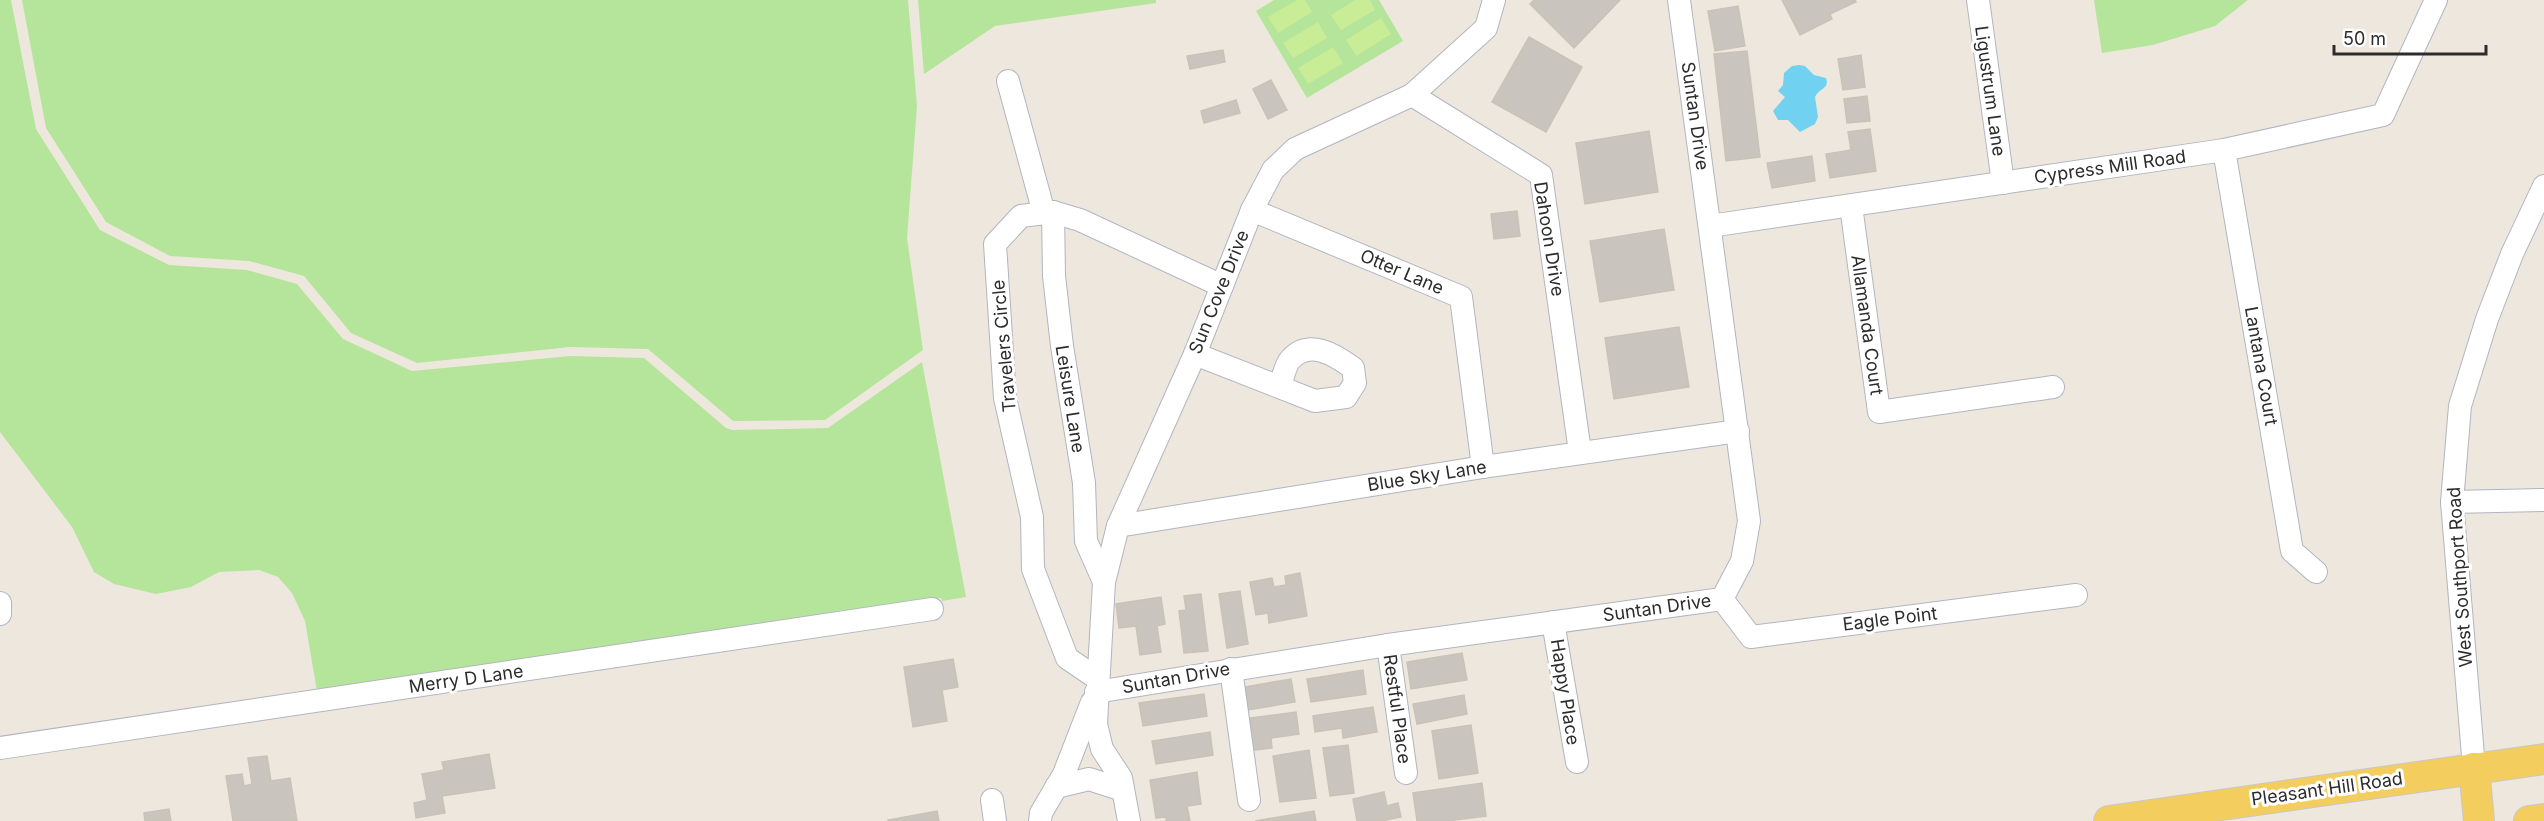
<svg xmlns="http://www.w3.org/2000/svg" width="2544" height="821" font-family="Inter,sans-serif">
	<rect width="100%" height="100%" fill="#eee7de"/>
	<!-- green -->
	<g fill="#b5e59a">
		<path d="M 0,0 L 11,0 L 36,129 L 100,230 L 169,265 L 247,270 L 297,284 L 343,339 L 412,371 L 570,356 L 644,358 L 726,428 L 733,430 L 828,428 L 922,362 L 966,597 L 942,601 L 941,598 L 317,691 L 305,621 L 292,593 L 278,577 L 259,570 L 219,572 L 191,587 L 156,594 L 114,584 L 94,572 L 72,527 L 0,432 Z"/>
		<path d="M 22,0 L 908,0 L 917,106 L 907,238 L 923,350 L 825,420 L 733,421 L 648,349 L 570,347 L 417,363 L 351,333 L 304,276 L 249,261 L 170,256 L 106,222 L 46,128 Z"/>
		<path d="M 918,0 L 1156,0 L 1156,3 L 995,26 L 924,74 Z"/>
		<path d="M 1274,0 L 1379,0 L 1403,41 L 1307,98 L 1256,11 Z"/>
		<path d="M 2094,0 L 2248,0 L 2215,26 L 2153,45 L 2102,53 Z"/>
	</g>
	<!-- pitch -->
	<g fill="#c9ec96">
		<path d="M 1297,0 L 1305,0 L 1312,12 L 1278,33 L 1268,17 Z"/>
		<path d="M 1355,0 L 1370,0 L 1375,10 L 1341,30 L 1331,15 Z"/>
		<path d="M 1381,18 L 1391,34 L 1356,56 L 1346,40 Z"/>
		<path d="M 1318,22 L 1327,38 L 1293,58 L 1283,43 Z"/>
		<path d="M 1333,47 L 1343,63 L 1308,84 L 1298,68 Z"/>
	</g>
	<!-- water -->
	<path fill="#70d1f1" d="M 1799,65 L 1805,66 L 1814,75 L 1826,78 C 1830,89 1819,88 1815,97 L 1818,117 L 1815,124 L 1800,132 L 1788,120 L 1778,120 L 1773,111 L 1785,97 L 1778,91 L 1783,85 L 1784,73 L 1792,66 Z"/>
	<!-- building -->
	<g fill="#c9c4bd" stroke="#c9c3b7" stroke-width="1.5">
		<path d="M 1534,0 L 1620,0 L 1574,48 L 1530,4 Z"/>
		<path d="M 1782,0 L 1855,0 L 1856,2 L 1830,14 L 1832,19 L 1800,35 Z"/>
		<path d="M 1738,6 L 1745,46 L 1715,51 L 1708,11 Z"/>
		<path d="M 1529,37 L 1582,67 L 1546,132 L 1492,102 Z"/>
		<path d="M 1223,50 L 1225,62 L 1190,69 L 1187,56 Z"/>
		<path d="M 1747,51 L 1760,157 L 1726,161 L 1714,54 Z"/>
		<path d="M 1861,55 L 1865,87 L 1843,90 L 1838,59 Z"/>
		<path d="M 1271,80 L 1287,110 L 1268,119 L 1253,89 Z"/>
		<path d="M 1867,96 L 1870,121 L 1847,123 L 1844,99 Z"/>
		<path d="M 1236,100 L 1240,113 L 1204,123 L 1201,111 Z"/>
		<path d="M 1870,129 L 1876,171 L 1830,178 L 1826,154 L 1851,150 L 1848,132 Z"/>
		<path d="M 1649,131 L 1658,192 L 1585,204 L 1576,143 Z"/>
		<path d="M 1812,156 L 1815,181 L 1772,188 L 1767,163 Z"/>
		<path d="M 1517,211 L 1520,236 L 1494,239 L 1491,214 Z"/>
		<path d="M 1664,229 L 1674,290 L 1600,302 L 1590,241 Z"/>
		<path d="M 1679,327 L 1689,387 L 1614,399 L 1605,338 Z"/>
		<path d="M 1300,573 L 1307,616 L 1269,623 L 1268,613 L 1256,615 L 1250,582 L 1272,578 L 1274,587 L 1286,585 L 1285,576 Z"/>
		<path d="M 1240,591 L 1248,644 L 1227,648 L 1219,594 Z"/>
		<path d="M 1201,594 L 1208,651 L 1184,653 L 1179,611 L 1186,610 L 1184,596 Z"/>
		<path d="M 1161,597 L 1165,624 L 1157,626 L 1161,652 L 1140,655 L 1136,626 L 1119,628 L 1116,604 Z"/>
		<path d="M 1462,653 L 1467,680 L 1411,689 L 1407,662 Z"/>
		<path d="M 953,659 L 958,687 L 942,690 L 947,721 L 913,727 L 904,667 Z"/>
		<path d="M 1363,670 L 1366,694 L 1311,702 L 1307,679 Z"/>
		<path d="M 1291,679 L 1295,702 L 1242,711 L 1238,688 Z"/>
		<path d="M 1204,694 L 1207,716 L 1143,726 L 1139,703 Z"/>
		<path d="M 1464,695 L 1467,714 L 1417,724 L 1413,704 Z"/>
		<path d="M 1373,707 L 1377,732 L 1343,738 L 1342,728 L 1315,732 L 1313,716 Z"/>
		<path d="M 1296,712 L 1299,734 L 1271,738 L 1272,748 L 1247,751 L 1243,719 Z"/>
		<path d="M 1471,725 L 1478,773 L 1439,779 L 1432,731 Z"/>
		<path d="M 1210,732 L 1213,755 L 1156,764 L 1152,741 Z"/>
		<path d="M 1348,745 L 1354,793 L 1330,796 L 1323,748 Z"/>
		<path d="M 1309,750 L 1316,798 L 1280,802 L 1273,756 Z"/>
		<path d="M 489,754 L 495,788 L 442,796 L 445,813 L 416,818 L 414,803 L 427,800 L 422,774 L 444,770 L 442,762 Z"/>
		<path d="M 267,756 L 271,781 L 290,778 L 297,821 L 233,821 L 226,776 L 242,774 L 244,786 L 252,784 L 248,758 Z"/>
		<path d="M 1197,772 L 1201,804 L 1187,806 L 1190,821 L 1166,821 L 1166,817 L 1156,818 L 1150,780 Z"/>
		<path d="M 1482,783 L 1486,816 L 1447,821 L 1417,821 L 1413,793 Z"/>
		<path d="M 1384,792 L 1387,806 L 1398,803 L 1401,817 L 1381,821 L 1357,821 L 1353,799 Z"/>
		<path d="M 169,809 L 171,821 L 145,821 L 144,813 Z"/>
		<path d="M 937,811 L 939,821 L 888,821 L 888,820 Z"/>
		<path d="M 1314,811 L 1316,821 L 1255,821 Z"/>
	</g>
	<g fill="none" stroke-linecap="round" stroke-linejoin="round">
		<defs>
			<g id="minor">
				<path d="M 1679,0 L 1749,521 L 1742,561 L 1722,599"/>
				<path d="M 1978,0 L 2003,183"/>
				<path d="M 1008,81 L 1044,213"/>
				<path d="M 1412,95 L 1541,175 L 1580,452"/>
				<path d="M 2224,150 L 2292,551 L 2316,572"/>
				<path d="M 1851,206 L 1879,412 L 2053,387"/>
				<path d="M 1252,210 L 1461,297 L 1483,467"/>
				<path d="M 1053,212 L 1054,276 L 1062,346 L 1084,483 L 1086,541 L 1104,582"/>
				<path d="M 1710,226 L 2224,150 L 2383,115 L 2436,0"/>
				<path d="M 1195,354 L 1315,401 L 1346,397 L 1355,383 L 1353,368 C 1335,355 1309,338 1290,360 C 1285,366 1283,378 1280,385"/>
				<path d="M 2452,502 L 2544,500"/>
				<path d="M 1118,526 L 1483,467 L 1738,431"/>
				<path d="M 1722,599 L 1751,637 L 2076,595"/>
				<path d="M 0,603 L 0,614"/>
				<path d="M 1553,622 L 1577,762"/>
				<path d="M 1388,645 L 1406,773"/>
				<path d="M 1231,669 L 1249,800"/>
				<path d="M 1098,679 L 1067,658 L 1033,569 L 1032,517 L 1005,398 L 995,244 L 1021,216 L 1053,212 L 1080,220 L 1222,286"/>
				<path d="M 1096,692 L 1388,645 L 1722,599"/>
				<path d="M 0,748 L 932,609"/>
				<path d="M 2474,768 L 2452,502 L 2460,406 L 2487,319 L 2512,254 L 2544,186"/>
				<path d="M 1056,787 L 1089,779 L 1123,790"/>
				<path d="M 992,800 L 995,821"/>
				<path d="M 1040,821 L 1041,813 L 1064,774 L 1092,702"/>
				<path d="M 1129,821 L 1121,778 L 1102,749 L 1096,724 L 1104,582 L 1118,526 L 1195,354 L 1252,210 L 1273,170 L 1295,149 L 1412,95 L 1486,28 L 1494,0"/>
			</g>
			<g id="major">
				<path d="M 2474,768 L 2479,821"/>
				<path d="M 2109,821 L 2544,759"/>
				<path d="M 2529,821 L 2544,819"/>
			</g>
		</defs>
		<!-- minor casing -->
		<use href="#minor" stroke="#b2b5c0" stroke-width="24"/>
		<!-- major casing -->
		<use href="#major" stroke="#c8c8c8" stroke-width="32"/>
		<!-- minor -->
		<use href="#minor" stroke="#fff" stroke-width="22"/>
		<!-- major -->
		<use href="#major" stroke="#f3cd5e" stroke-width="30"/>
	</g>
	<g text-anchor="middle" stroke-width="6" stroke-linejoin="round" paint-order="stroke">
		<!-- street labels -->
		<g font-size="18" fill="#2c2c2c" stroke="#fff">
			<text transform="translate(1990 91) rotate(82)" y="6">Ligustrum Lane</text>
			<text transform="translate(1695 116) rotate(82)" y="6">Suntan Drive</text>
			<text transform="translate(2110 167) rotate(-8)" y="6">Cypress Mill Road</text>
			<text transform="translate(1549 239) rotate(81)" y="6">Dahoon Drive</text>
			<text transform="translate(1402 272) rotate(23)" y="6">Otter Lane</text>
			<text transform="translate(1219 292) rotate(-68)" y="6">Sun Cove Drive</text>
			<text transform="translate(1867 325) rotate(82)" y="6">Allamanda Court</text>
			<text transform="translate(1004 346) rotate(-95)" y="6">Travelers Circle</text>
			<text transform="translate(2261 366) rotate(80)" y="6">Lantana Court</text>
			<text transform="translate(1070 399) rotate(81)" y="6">Leisure Lane</text>
			<text transform="translate(1427 476) rotate(-9)" y="6">Blue Sky Lane</text>
			<text transform="translate(2460 577) rotate(-94)" y="6">West Southport Road</text>
			<text transform="translate(1657 608) rotate(-8)" y="6">Suntan Drive</text>
			<text transform="translate(1890 619) rotate(-7)" y="6">Eagle Point</text>
			<text transform="translate(1176 678) rotate(-10)" y="6">Suntan Drive</text>
			<text transform="translate(466 679) rotate(-8)" y="6">Merry D Lane</text>
			<text transform="translate(1565 692) rotate(81)" y="6">Happy Place</text>
			<text transform="translate(1397 709) rotate(82)" y="6">Restful Place</text>
			<text transform="translate(2327 789) rotate(-8)" y="6">Pleasant Hill Road</text>
		</g>
	</g>
	<!-- scale -->
	<path d="M2334 45v9h152v-9" fill="none" stroke="#2c2c2c" stroke-width="3"/>
	<text x="2343" y="45" font-size="18" fill="#2c2c2c" stroke="#ffffff" stroke-width="4.5" paint-order="stroke">50 m</text>
</svg>
